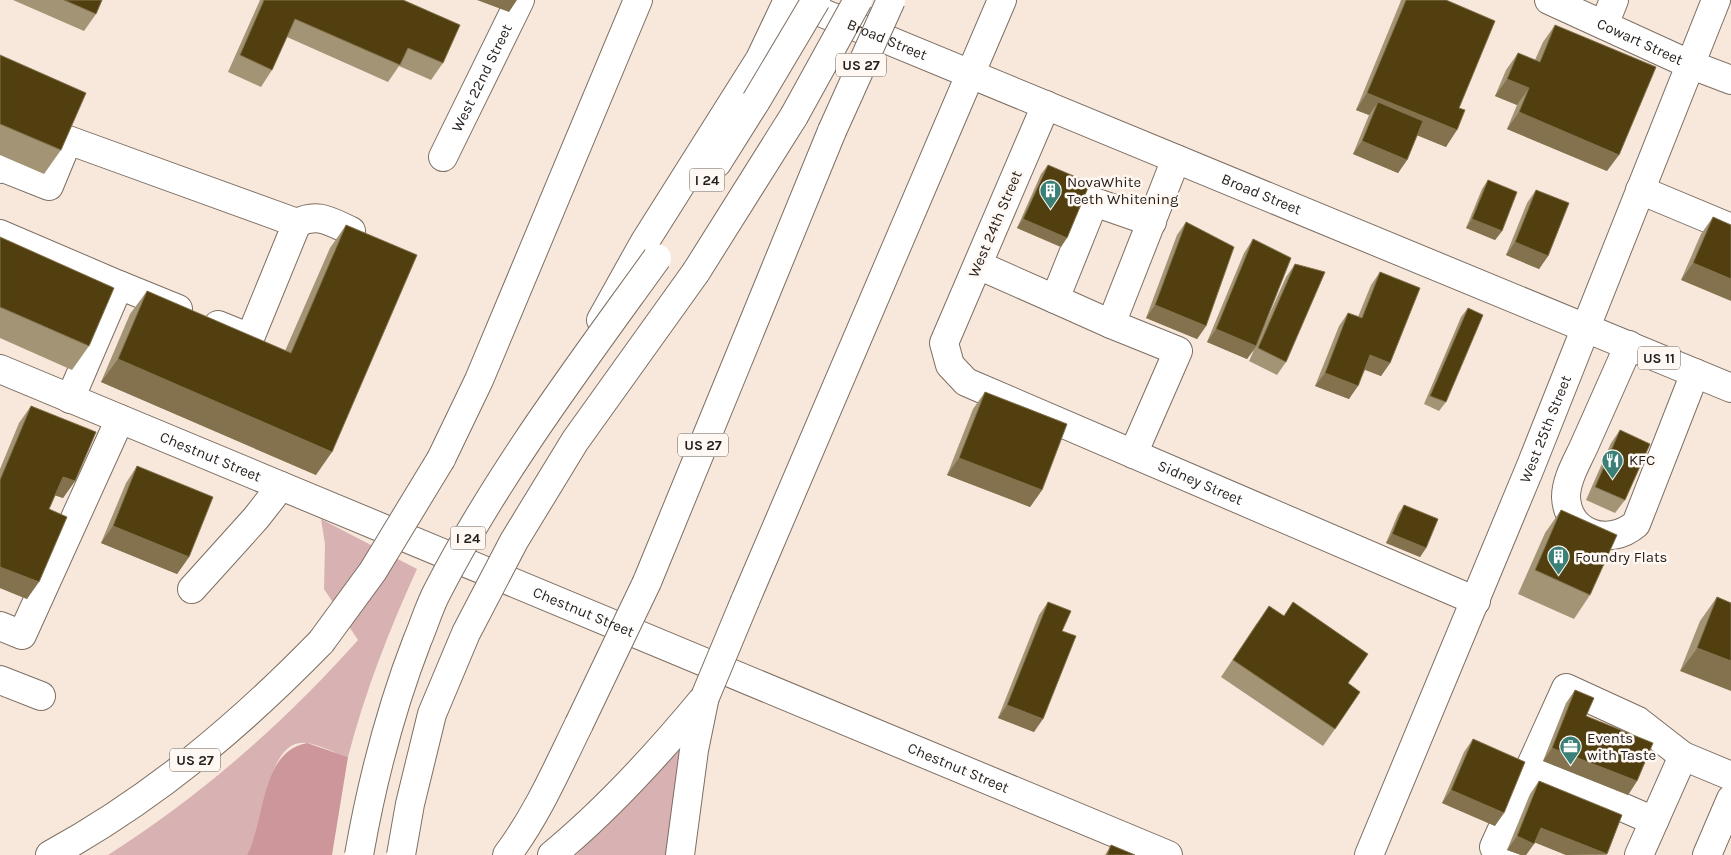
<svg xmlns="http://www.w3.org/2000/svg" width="1731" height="855" font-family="Karla,sans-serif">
	<rect width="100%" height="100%" fill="#f8e8db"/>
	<!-- green -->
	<g fill="#d8b1b3">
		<path d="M 321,519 L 417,569 C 389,630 365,692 348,757 C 335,753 320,745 307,743 C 273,738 267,797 261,819 C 257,831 253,844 247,855 L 108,855 C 202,795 284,723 358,640 L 324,589 L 325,544 Z"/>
		<path d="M 684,734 L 668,855 L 576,855 C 615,815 653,781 684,734 Z"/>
	</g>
	<!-- forest -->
	<path fill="#cd969a" d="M 307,743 L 348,757 L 332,855 L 247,855 C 266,819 260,752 307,743 Z"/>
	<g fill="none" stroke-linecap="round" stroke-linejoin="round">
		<defs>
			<g id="minor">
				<path id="s1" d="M 1549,0 L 1689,64 L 1731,80"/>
				<path d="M 1604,25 L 1614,0"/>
				<path id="s2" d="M 1046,105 L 944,343 L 950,365 L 966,382 L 1476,601"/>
				<path id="s3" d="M 443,157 L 520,0"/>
				<path d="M 0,169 L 1,167 L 49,186 L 68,140 L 297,223 L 250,338 L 218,325"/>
				<path d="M 1640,190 L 1731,228"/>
				<path d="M 297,223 C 318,212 331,222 351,231"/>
				<path d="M 0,234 L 119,285 L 70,399"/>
				<path d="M 978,265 L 1055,299"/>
				<path d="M 119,285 L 178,309"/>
				<path d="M 1111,324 L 1055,299 L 1094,202 L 1152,222"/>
				<path d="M 1629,345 C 1614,378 1600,411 1585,444 C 1578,460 1566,479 1566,497 C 1568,535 1609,547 1636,524 L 1695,373"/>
				<path id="s4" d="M 0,369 L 1168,855"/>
				<path d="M 1133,454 L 1178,351 L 1111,324 L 1176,159"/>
				<path d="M 192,589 L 256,518 L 281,486"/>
				<path d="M 0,626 L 22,635 L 120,419"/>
				<path d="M 0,680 L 41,696"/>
				<path d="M 1530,767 L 1654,821"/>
				<path id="s5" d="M 1369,855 L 1530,468 L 1716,0"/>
				<path d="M 1508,855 L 1494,847 L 1566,688 L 1638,721 L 1683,756"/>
				<path d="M 1639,855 L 1683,756 L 1731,776"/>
				<path d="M 1707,855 L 1731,799"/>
			</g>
			<g id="major">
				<path id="s6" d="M 791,0 L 1731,388"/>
			</g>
			<g id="highway">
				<path d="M 717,163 L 756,101"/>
				<path d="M 696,272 L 794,116"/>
				<path d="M 601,320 L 644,243 L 760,59 L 788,0"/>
				<path d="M 441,459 L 479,380 L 638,0"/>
				<path d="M 647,582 L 832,131"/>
				<path d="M 745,601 L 1002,0"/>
				<path d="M 50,855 C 154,798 239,726 321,642"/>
				<path d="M 507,855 C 537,815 557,769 579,724"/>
				<path d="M 552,855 C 609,808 658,754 705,697"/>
				<path d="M 680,855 L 694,750 L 704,701"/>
			</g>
		</defs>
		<!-- minor casing -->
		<use href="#minor" stroke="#7c6e62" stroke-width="30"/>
		<!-- major casing -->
		<use href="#major" stroke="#7c6e62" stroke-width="30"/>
		<!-- highway casing -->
		<use href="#highway" stroke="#7c6e62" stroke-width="30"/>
		<!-- minor -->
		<use href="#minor" stroke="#fff" stroke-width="28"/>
		<!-- major -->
		<use href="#major" stroke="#fff" stroke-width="28"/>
		<!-- highway -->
		<use href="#highway" stroke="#fff" stroke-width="28"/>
		<defs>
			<g id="highway-bridge">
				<path d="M 756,101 L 816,0"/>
				<path d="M 794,116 L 858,0"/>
				<path d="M 832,131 L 891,0"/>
				<path d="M 321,642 L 373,571 L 441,459"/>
				<path d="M 705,697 L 745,601"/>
				<path d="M 579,724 L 647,582"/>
				<path d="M 359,855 C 372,781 390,711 417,641 C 424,625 429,607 437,592 C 497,475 580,365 657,258"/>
				<path d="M 401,855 L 410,804 L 432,714 L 466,633 L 514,541 L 575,441 L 696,272"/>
			</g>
		</defs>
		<!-- highway-bridge casing -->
		<use href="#highway-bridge" stroke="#7c6e62" stroke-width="30" stroke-linecap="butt"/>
		<!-- highway-bridge -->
		<use href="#highway-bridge" stroke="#fff" stroke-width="28"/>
	</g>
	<!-- wall -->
	<g fill="#a49476">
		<path d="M 13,0 L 102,0 L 96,14 L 84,31 Z"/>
		<path d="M 260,0 L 403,0 L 443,63 L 431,80 L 399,66 L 388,82 L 287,37 L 272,70 L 261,87 L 228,72 Z"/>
		<path d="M 1401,0 L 1446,0 L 1459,108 L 1446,147 L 1417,135 L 1407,160 L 1398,173 L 1353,154 L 1369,115 L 1356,110 L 1400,3 Z"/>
		<path d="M 1555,25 L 1607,171 L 1507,129 L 1517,105 L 1495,96 L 1506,70 L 1518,53 L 1535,60 L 1543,42 Z"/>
		<path d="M 0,55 L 61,150 L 44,174 L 0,155 Z"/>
		<path d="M 1048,165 L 1061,247 L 1017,228 L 1041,174 Z"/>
		<path d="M 1488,180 L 1502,231 L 1495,240 L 1466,228 L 1482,189 Z"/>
		<path d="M 1536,190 L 1548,256 L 1539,269 L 1506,255 L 1527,203 Z"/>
		<path d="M 1713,217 L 1731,225 L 1681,280 L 1701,234 Z"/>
		<path d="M 1186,222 L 1206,326 L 1197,339 L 1146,318 L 1177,235 Z"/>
		<path d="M 346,225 L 316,475 L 101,382 L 130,314 L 147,291 L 285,351 L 330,248 Z"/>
		<path d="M 0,237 L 89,346 L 72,370 L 0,338 Z"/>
		<path d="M 1253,239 L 1265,324 L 1286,277 L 1295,264 L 1286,362 L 1277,375 L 1249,361 L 1254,350 L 1247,359 L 1207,342 L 1244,253 Z"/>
		<path d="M 1380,272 L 1390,363 L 1381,376 L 1365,370 L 1349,399 L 1315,386 L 1339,326 L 1348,313 L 1358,317 L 1371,285 Z"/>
		<path d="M 1468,308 L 1446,402 L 1439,411 L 1424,404 L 1461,317 Z"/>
		<path d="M 985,392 L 1042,490 L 1030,507 L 947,475 L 973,409 Z"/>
		<path d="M 31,406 L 75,481 L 63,498 L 55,495 L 49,509 L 27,599 L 0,588 L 0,469 L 19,423 Z"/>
		<path d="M 1620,430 L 1625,500 L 1615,513 L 1586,500 L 1611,443 Z"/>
		<path d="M 137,466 L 189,557 L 177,574 L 101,543 L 126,483 Z"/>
		<path d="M 1404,505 L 1426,548 L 1420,557 L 1386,543 L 1398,514 Z"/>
		<path d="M 1561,510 L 1590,595 L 1574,619 L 1518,594 L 1545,533 Z"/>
		<path d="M 1717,597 L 1731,603 L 1680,671 L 1700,621 Z"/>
		<path d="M 1048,602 L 1062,631 L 1034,732 L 998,718 L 1039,615 Z"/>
		<path d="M 1257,623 L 1348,683 L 1335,729 L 1323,746 L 1221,677 Z"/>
		<path d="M 1575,690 L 1586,716 L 1637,781 L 1628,795 L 1543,761 L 1566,703 Z"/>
		<path d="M 1473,739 L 1495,826 L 1442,803 L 1464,752 Z"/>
		<path d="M 1539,781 L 1607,854 L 1606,855 L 1566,855 L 1535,842 L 1526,855 L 1521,855 L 1507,850 L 1530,794 Z"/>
		<path d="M 1111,845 L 1135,855 L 1105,855 Z"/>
	</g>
	<!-- shaded-wall -->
	<g fill="#83724d">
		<path d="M 477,0 L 517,0 L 509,12 Z"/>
		<path d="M 1507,79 L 1529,88 L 1517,105 L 1495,96 Z"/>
		<path d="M 1367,93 L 1457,130 L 1446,147 L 1372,117 L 1378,102 L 1369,115 L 1356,110 Z"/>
		<path d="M 1519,112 L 1619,155 L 1607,171 L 1507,129 Z"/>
		<path d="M 1362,141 L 1407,160 L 1398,173 L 1353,154 Z"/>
		<path d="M 1023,219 L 1067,238 L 1061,247 L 1017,228 Z"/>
		<path d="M 1472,219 L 1502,231 L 1495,240 L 1466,228 Z"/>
		<path d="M 1515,242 L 1548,256 L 1539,269 L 1506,255 Z"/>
		<path d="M 1693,263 L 1731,279 L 1731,301 L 1681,280 Z"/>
		<path d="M 1155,305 L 1206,326 L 1197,339 L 1146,318 Z"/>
		<path d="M 1216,329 L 1256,346 L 1247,359 L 1207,342 Z"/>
		<path d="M 1370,355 L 1390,363 L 1381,376 L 1361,368 Z"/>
		<path d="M 118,359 L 332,452 L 316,475 L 101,382 Z"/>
		<path d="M 1325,373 L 1358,386 L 1349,399 L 1315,386 Z"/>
		<path d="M 959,458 L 1042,490 L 1030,507 L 947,475 Z"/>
		<path d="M 63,477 L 75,481 L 63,498 L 51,494 Z"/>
		<path d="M 113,526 L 189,557 L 177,574 L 101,543 Z"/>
		<path d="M 1392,534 L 1426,548 L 1420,557 L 1386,543 Z"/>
		<path d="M 0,567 L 39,582 L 27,599 L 0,588 Z"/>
		<path d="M 1697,648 L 1731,661 L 1731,691 L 1680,671 Z"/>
		<path d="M 1007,705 L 1043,719 L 1034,732 L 998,718 Z"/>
		<path d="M 1552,748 L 1637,781 L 1628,795 L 1543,761 Z"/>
		<path d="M 1451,790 L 1504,813 L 1495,826 L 1442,803 Z"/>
		<path d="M 1541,828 L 1607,854 L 1566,855 L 1531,841 Z"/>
		<path d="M 1517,836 L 1534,844 L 1526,855 L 1521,855 L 1507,850 Z"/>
	</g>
	<!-- building -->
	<g fill="#513f10" stroke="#83724d">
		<path d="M 64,0 L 102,0 L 96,14 Z"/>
		<path d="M 264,0 L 403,0 L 460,25 L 443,63 L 408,48 L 400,65 L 295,19 L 272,70 L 240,55 Z"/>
		<path d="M 1406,0 L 1446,0 L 1495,21 L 1459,108 L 1465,110 L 1457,130 L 1367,93 Z"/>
		<path d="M 1555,25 L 1656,67 L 1619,155 L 1519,112 L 1529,88 L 1507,79 L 1518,53 L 1540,62 Z"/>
		<path d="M 0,55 L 86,93 L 61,150 L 0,124 L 0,125 Z"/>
		<path d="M 1378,102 L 1423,121 L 1407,160 L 1362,141 Z"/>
		<path d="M 1048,165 L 1090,183 L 1067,238 L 1023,219 Z"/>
		<path d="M 1488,180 L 1517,192 L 1502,231 L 1472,219 Z"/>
		<path d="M 1536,190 L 1569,203 L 1548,256 L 1515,242 Z"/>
		<path d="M 1713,217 L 1731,225 L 1731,279 L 1693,263 Z"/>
		<path d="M 1186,222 L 1234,247 L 1206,326 L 1155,305 Z"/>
		<path d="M 346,225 L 417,255 L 332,452 L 118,359 L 147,291 L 291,353 Z"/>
		<path d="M 0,237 L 114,288 L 89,346 L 0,307 Z"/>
		<path d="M 1253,239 L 1291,258 L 1256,346 L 1216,329 Z"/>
		<path d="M 1295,264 L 1325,272 L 1286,362 L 1258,348 Z"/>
		<path d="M 1380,272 L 1420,288 L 1390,363 L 1370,355 L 1358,386 L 1325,373 L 1348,313 L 1362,318 Z"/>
		<path d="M 1468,308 L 1483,315 L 1446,402 L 1430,396 Z"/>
		<path d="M 985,392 L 1067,424 L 1042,490 L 959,458 Z"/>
		<path d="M 31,406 L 96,432 L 75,481 L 63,477 L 49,509 L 67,517 L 39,582 L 0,567 L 0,480 Z"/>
		<path d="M 1620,430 L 1650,444 L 1625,500 L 1595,487 Z"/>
		<path d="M 137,466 L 213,497 L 189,557 L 113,526 Z"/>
		<path d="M 1404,505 L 1438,519 L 1426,548 L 1392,534 Z"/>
		<path d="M 1561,510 L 1617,535 L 1590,595 L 1535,570 Z"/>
		<path d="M 1717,597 L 1731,603 L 1731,661 L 1697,648 Z"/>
		<path d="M 1048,602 L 1071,611 L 1062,631 L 1076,636 L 1043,719 L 1007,705 Z"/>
		<path d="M 1293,602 L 1368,654 L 1348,683 L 1360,692 L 1335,729 L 1233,660 L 1269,606 L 1284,616 Z"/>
		<path d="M 1575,690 L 1594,698 L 1586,716 L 1653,743 L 1637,781 L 1552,748 Z"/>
		<path d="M 1473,739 L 1525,762 L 1504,813 L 1451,790 Z"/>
		<path d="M 1539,781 L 1622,815 L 1607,854 L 1541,828 L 1534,844 L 1517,836 Z"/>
		<path d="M 1111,845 L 1135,855 L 1107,855 Z"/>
	</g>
	<!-- icons -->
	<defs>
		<symbol id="building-pin" viewBox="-11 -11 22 30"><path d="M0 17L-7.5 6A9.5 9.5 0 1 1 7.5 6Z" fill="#3a8077" stroke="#fef7f2"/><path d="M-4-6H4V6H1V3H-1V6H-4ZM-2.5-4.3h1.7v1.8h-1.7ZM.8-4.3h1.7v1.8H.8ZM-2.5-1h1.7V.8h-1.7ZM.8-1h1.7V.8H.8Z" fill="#fff"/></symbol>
		<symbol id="restaurant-pin" viewBox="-11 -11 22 30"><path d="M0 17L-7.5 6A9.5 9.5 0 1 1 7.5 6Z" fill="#3a8077" stroke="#fef7f2"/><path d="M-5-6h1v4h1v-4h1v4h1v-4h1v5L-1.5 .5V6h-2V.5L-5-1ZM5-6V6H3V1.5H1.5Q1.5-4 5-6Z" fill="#fff"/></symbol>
		<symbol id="office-pin" viewBox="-11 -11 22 30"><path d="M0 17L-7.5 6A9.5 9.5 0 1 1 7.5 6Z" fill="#3a8077" stroke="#fef7f2"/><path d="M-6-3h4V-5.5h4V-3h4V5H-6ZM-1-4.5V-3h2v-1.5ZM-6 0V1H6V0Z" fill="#fff"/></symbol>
	</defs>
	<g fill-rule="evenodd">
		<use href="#building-pin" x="1038" y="178" width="25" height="34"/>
		<use href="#restaurant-pin" x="1600" y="448" width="25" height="34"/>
		<use href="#building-pin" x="1546" y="544" width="25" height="34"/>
		<use href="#office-pin" x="1558" y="734" width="25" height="34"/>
	</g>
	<g text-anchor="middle" stroke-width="5" stroke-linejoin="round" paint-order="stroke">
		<!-- shield labels -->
		<g fill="#fef7f2" stroke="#66605c" stroke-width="1">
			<rect x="836" y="53.5" width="50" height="23" rx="4"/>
			<rect x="689.5" y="168.5" width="35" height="23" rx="4"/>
			<rect x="1638" y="346.5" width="42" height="23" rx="4"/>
			<rect x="678" y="433.5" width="50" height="23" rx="4"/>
			<rect x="450.5" y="526.5" width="35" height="23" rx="4"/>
			<rect x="170" y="748.5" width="50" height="23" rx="4"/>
		</g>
		<g font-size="14" font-weight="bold" fill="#251f1b">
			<text x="861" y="70">US 27</text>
			<text x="707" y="185">I 24</text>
			<text x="1659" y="363">US 11</text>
			<text x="703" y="450">US 27</text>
			<text x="468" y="543">I 24</text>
			<text x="195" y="765">US 27</text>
		</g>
		<!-- street labels -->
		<g font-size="15" fill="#251f1b" stroke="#fef7f2">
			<text dy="5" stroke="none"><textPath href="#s6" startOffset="104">Broad Street</textPath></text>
			<text dy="5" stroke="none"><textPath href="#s1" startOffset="100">Cowart Street</textPath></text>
			<text dy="5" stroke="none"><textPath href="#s3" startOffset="88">West 22nd Street</textPath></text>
			<text dy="5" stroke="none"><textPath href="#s6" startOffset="509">Broad Street</textPath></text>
			<text transform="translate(995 224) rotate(-67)" y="5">West 24th Street</text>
			<text dy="5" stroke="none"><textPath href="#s5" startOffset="461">West 25th Street</textPath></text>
			<text dy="5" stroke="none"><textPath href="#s4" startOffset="228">Chestnut Street</textPath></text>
			<text dy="5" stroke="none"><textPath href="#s2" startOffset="560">Sidney Street</textPath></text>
			<text dy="5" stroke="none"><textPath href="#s4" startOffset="632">Chestnut Street</textPath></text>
			<text dy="5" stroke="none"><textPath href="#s4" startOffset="1038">Chestnut Street</textPath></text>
		</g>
		<!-- poi labels -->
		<g font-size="15" fill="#251f1b" stroke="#fef7f2" text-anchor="start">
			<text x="1067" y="187">NovaWhite<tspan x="1067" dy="17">Teeth Whitening</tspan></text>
			<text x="1629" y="465">KFC</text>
			<text x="1575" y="562">Foundry Flats</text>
			<text x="1587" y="743">Events<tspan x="1587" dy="17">with Taste</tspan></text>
		</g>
	</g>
</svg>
